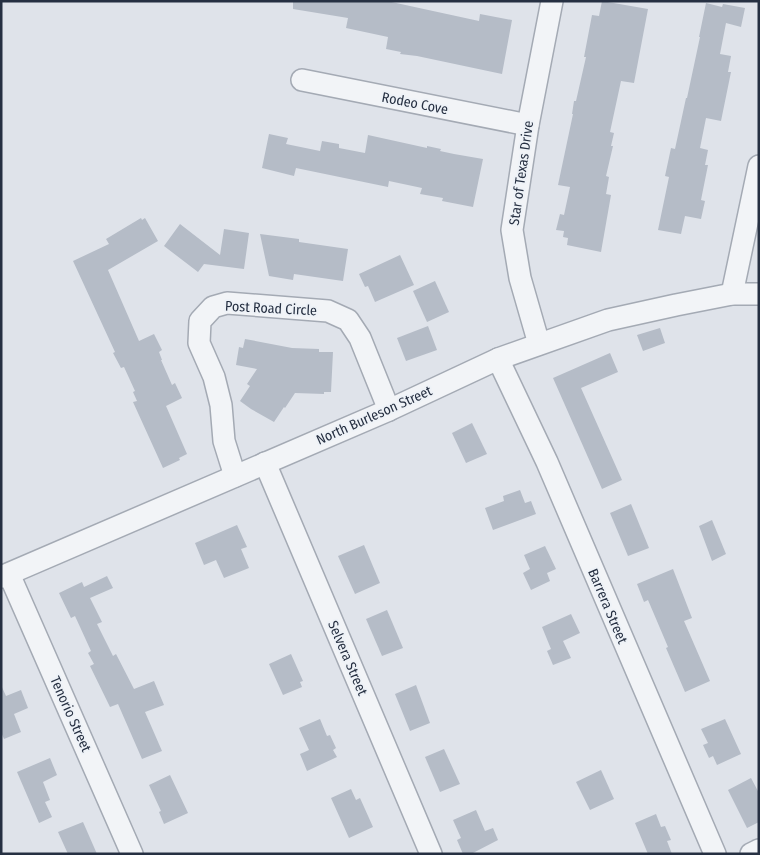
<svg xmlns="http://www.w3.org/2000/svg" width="760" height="855" font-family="'Fira Sans Condensed',sans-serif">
	<rect width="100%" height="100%" fill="#dfe3ea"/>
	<!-- building -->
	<g fill="#b5bcc7">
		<path d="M 293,1 L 387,1 L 479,21 L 480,14 L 512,20 L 502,74 L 417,56 L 400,54 L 401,52 L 386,49 L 388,37 L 346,28 L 348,18 L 293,9 Z"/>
		<path d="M 602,1 L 648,9 L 634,83 L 621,81 L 610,132 L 614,133 L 611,146 L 613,146 L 606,176 L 609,177 L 606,194 L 611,195 L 601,252 L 567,245 L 568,238 L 563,237 L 564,231 L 556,230 L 560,214 L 564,215 L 570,187 L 558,185 L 573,114 L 572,114 L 574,101 L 576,101 L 586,57 L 584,57 L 592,15 L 599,16 Z"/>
		<path d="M 706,3 L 722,7 L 723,4 L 745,8 L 741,27 L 726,23 L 720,54 L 731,56 L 728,72 L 731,72 L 721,121 L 706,118 L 700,148 L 708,150 L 705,165 L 708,165 L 701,200 L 705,201 L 701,219 L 685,216 L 681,234 L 658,230 L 669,177 L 665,176 L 671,148 L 675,149 L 686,98 L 687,98 L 700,37 L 699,37 Z"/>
		<path d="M 269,134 L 288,138 L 286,144 L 320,151 L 322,141 L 339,144 L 339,148 L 365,153 L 368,135 L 427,148 L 427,146 L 441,149 L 440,151 L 454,154 L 483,159 L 473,207 L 442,201 L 443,198 L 420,194 L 422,188 L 389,181 L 388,187 L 296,168 L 294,176 L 262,168 Z"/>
		<path d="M 141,218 L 142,220 L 145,218 L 158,241 L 108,270 L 139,341 L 154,334 L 162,350 L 159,352 L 162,360 L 161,360 L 172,385 L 175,383 L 182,398 L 166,406 L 187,454 L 179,458 L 180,460 L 163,468 L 133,402 L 137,401 L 133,392 L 135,391 L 124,367 L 121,368 L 113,353 L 115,352 L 73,261 L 109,244 L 106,239 Z"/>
		<path d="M 180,224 L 220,255 L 224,229 L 249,233 L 244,269 L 204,264 L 198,272 L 164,246 Z"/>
		<path d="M 260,234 L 299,239 L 299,242 L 348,249 L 343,281 L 294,274 L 293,280 L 269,276 Z"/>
		<path d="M 400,255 L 414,285 L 375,302 L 368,286 L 365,287 L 359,274 Z"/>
		<path d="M 435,281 L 449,312 L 427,322 L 413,291 Z"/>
		<path d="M 428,326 L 437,350 L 406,361 L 397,338 Z"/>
		<path d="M 660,328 L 665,343 L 643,351 L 637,335 Z"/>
		<path d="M 245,339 L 292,348 L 319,349 L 319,352 L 333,352 L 331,392 L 324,392 L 324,394 L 295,393 L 285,408 L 284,407 L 274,422 L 251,409 L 240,401 L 250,386 L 247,384 L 257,369 L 236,365 L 239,347 L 243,348 Z"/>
		<path d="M 610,353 L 618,372 L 581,388 L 622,480 L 602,489 L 553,378 Z"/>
		<path d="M 472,423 L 487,454 L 466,463 L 452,433 Z"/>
		<path d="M 520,490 L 525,503 L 531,501 L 536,514 L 493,530 L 485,508 L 504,501 L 503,496 Z"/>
		<path d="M 631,504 L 649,548 L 628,556 L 610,513 Z"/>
		<path d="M 712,520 L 726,554 L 712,561 L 699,526 Z"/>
		<path d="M 237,525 L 247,547 L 241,549 L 249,568 L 224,578 L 216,560 L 204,565 L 195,543 Z"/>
		<path d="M 364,545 L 380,583 L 355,594 L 338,556 Z"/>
		<path d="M 545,546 L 556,569 L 547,573 L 550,581 L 531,590 L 523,573 L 530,569 L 524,555 Z"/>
		<path d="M 673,569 L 692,618 L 684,621 L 710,681 L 685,692 L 666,648 L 668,647 L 648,600 L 644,602 L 637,584 Z"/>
		<path d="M 107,576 L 113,588 L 90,598 L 102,622 L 97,624 L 113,656 L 116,654 L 134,689 L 154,681 L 164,705 L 145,712 L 162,751 L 142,759 L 118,704 L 110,707 L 90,666 L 94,664 L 88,653 L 91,651 L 75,616 L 71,618 L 59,593 L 82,582 L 84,587 Z"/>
		<path d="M 387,610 L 403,648 L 382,656 L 366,619 Z"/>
		<path d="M 571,614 L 580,633 L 563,641 L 571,658 L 553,665 L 547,651 L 551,649 L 542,627 Z"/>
		<path d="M 291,654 L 303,681 L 300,682 L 302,687 L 283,695 L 269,664 Z"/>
		<path d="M 1,685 L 6,696 L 21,690 L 28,708 L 14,714 L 21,732 L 4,739 L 1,732 Z"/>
		<path d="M 416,685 L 430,723 L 410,731 L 395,694 Z"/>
		<path d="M 320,719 L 327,736 L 330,735 L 336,748 L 333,750 L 337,757 L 307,771 L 300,754 L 309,750 L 299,728 Z"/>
		<path d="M 725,719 L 741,754 L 717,765 L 713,756 L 709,758 L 703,745 L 708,743 L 701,729 Z"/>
		<path d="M 444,749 L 460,784 L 440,792 L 425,757 Z"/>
		<path d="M 50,758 L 57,775 L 43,782 L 50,800 L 45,802 L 52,817 L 39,823 L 17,772 Z"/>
		<path d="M 601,770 L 614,799 L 590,810 L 576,782 Z"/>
		<path d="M 170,775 L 188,813 L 164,824 L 159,812 L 161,811 L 149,785 Z"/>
		<path d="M 751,778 L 759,793 L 759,822 L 747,828 L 728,790 Z"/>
		<path d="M 351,789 L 356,800 L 360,798 L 373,827 L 349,838 L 331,798 Z"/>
		<path d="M 476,810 L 485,831 L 493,828 L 498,840 L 471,854 L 463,854 L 457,840 L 461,838 L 453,820 Z"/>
		<path d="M 656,814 L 661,827 L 665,826 L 671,840 L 667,841 L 672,854 L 648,854 L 635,823 Z"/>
		<path d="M 83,822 L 97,854 L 68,854 L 58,832 Z"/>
	</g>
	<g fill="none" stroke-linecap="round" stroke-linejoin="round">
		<defs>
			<g id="minor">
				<path d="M 302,80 L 528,125"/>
				<path d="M 732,294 L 759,166"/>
				<path d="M 539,344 L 520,278 L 512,230 L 528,125 L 552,1"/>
				<path d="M 498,359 L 547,462 L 715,854"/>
				<path d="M 265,463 L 431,854"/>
				<path d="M 235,476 L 224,441 L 221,405 L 214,377 L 199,343 L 200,321 L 213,307 L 227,303 L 328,311 L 348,320 L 360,338 L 389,410"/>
				<path d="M 9,574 L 132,854"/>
				<path d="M 1,577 L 389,410 L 498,359 L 608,320 L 676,305 L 732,294 L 759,294"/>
				<path d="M 751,854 L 759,850"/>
			</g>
		</defs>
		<!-- minor casing -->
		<use href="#minor" stroke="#a4aab4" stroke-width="24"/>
		<!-- minor -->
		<use href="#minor" stroke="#f2f4f7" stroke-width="21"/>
	</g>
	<g text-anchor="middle" stroke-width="4" stroke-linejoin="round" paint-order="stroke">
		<!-- street labels -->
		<g font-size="14" fill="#263042" stroke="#eef2f7">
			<text transform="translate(415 103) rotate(11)" y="5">Rodeo Cove</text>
			<text transform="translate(521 173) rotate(-82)" y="5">Star of Texas Drive</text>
			<text transform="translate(271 308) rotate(3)" y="5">Post Road Circle</text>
			<text transform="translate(374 415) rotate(-24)" y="5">North Burleson Street</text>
			<text transform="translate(608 606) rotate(67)" y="5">Barrera Street</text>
			<text transform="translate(348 658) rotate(67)" y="5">Selvera Street</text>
			<text transform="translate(71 714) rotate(66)" y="5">Tenorio Street</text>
		</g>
	</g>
	<!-- border -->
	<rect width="760" height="855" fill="none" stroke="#263042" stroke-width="5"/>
</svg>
